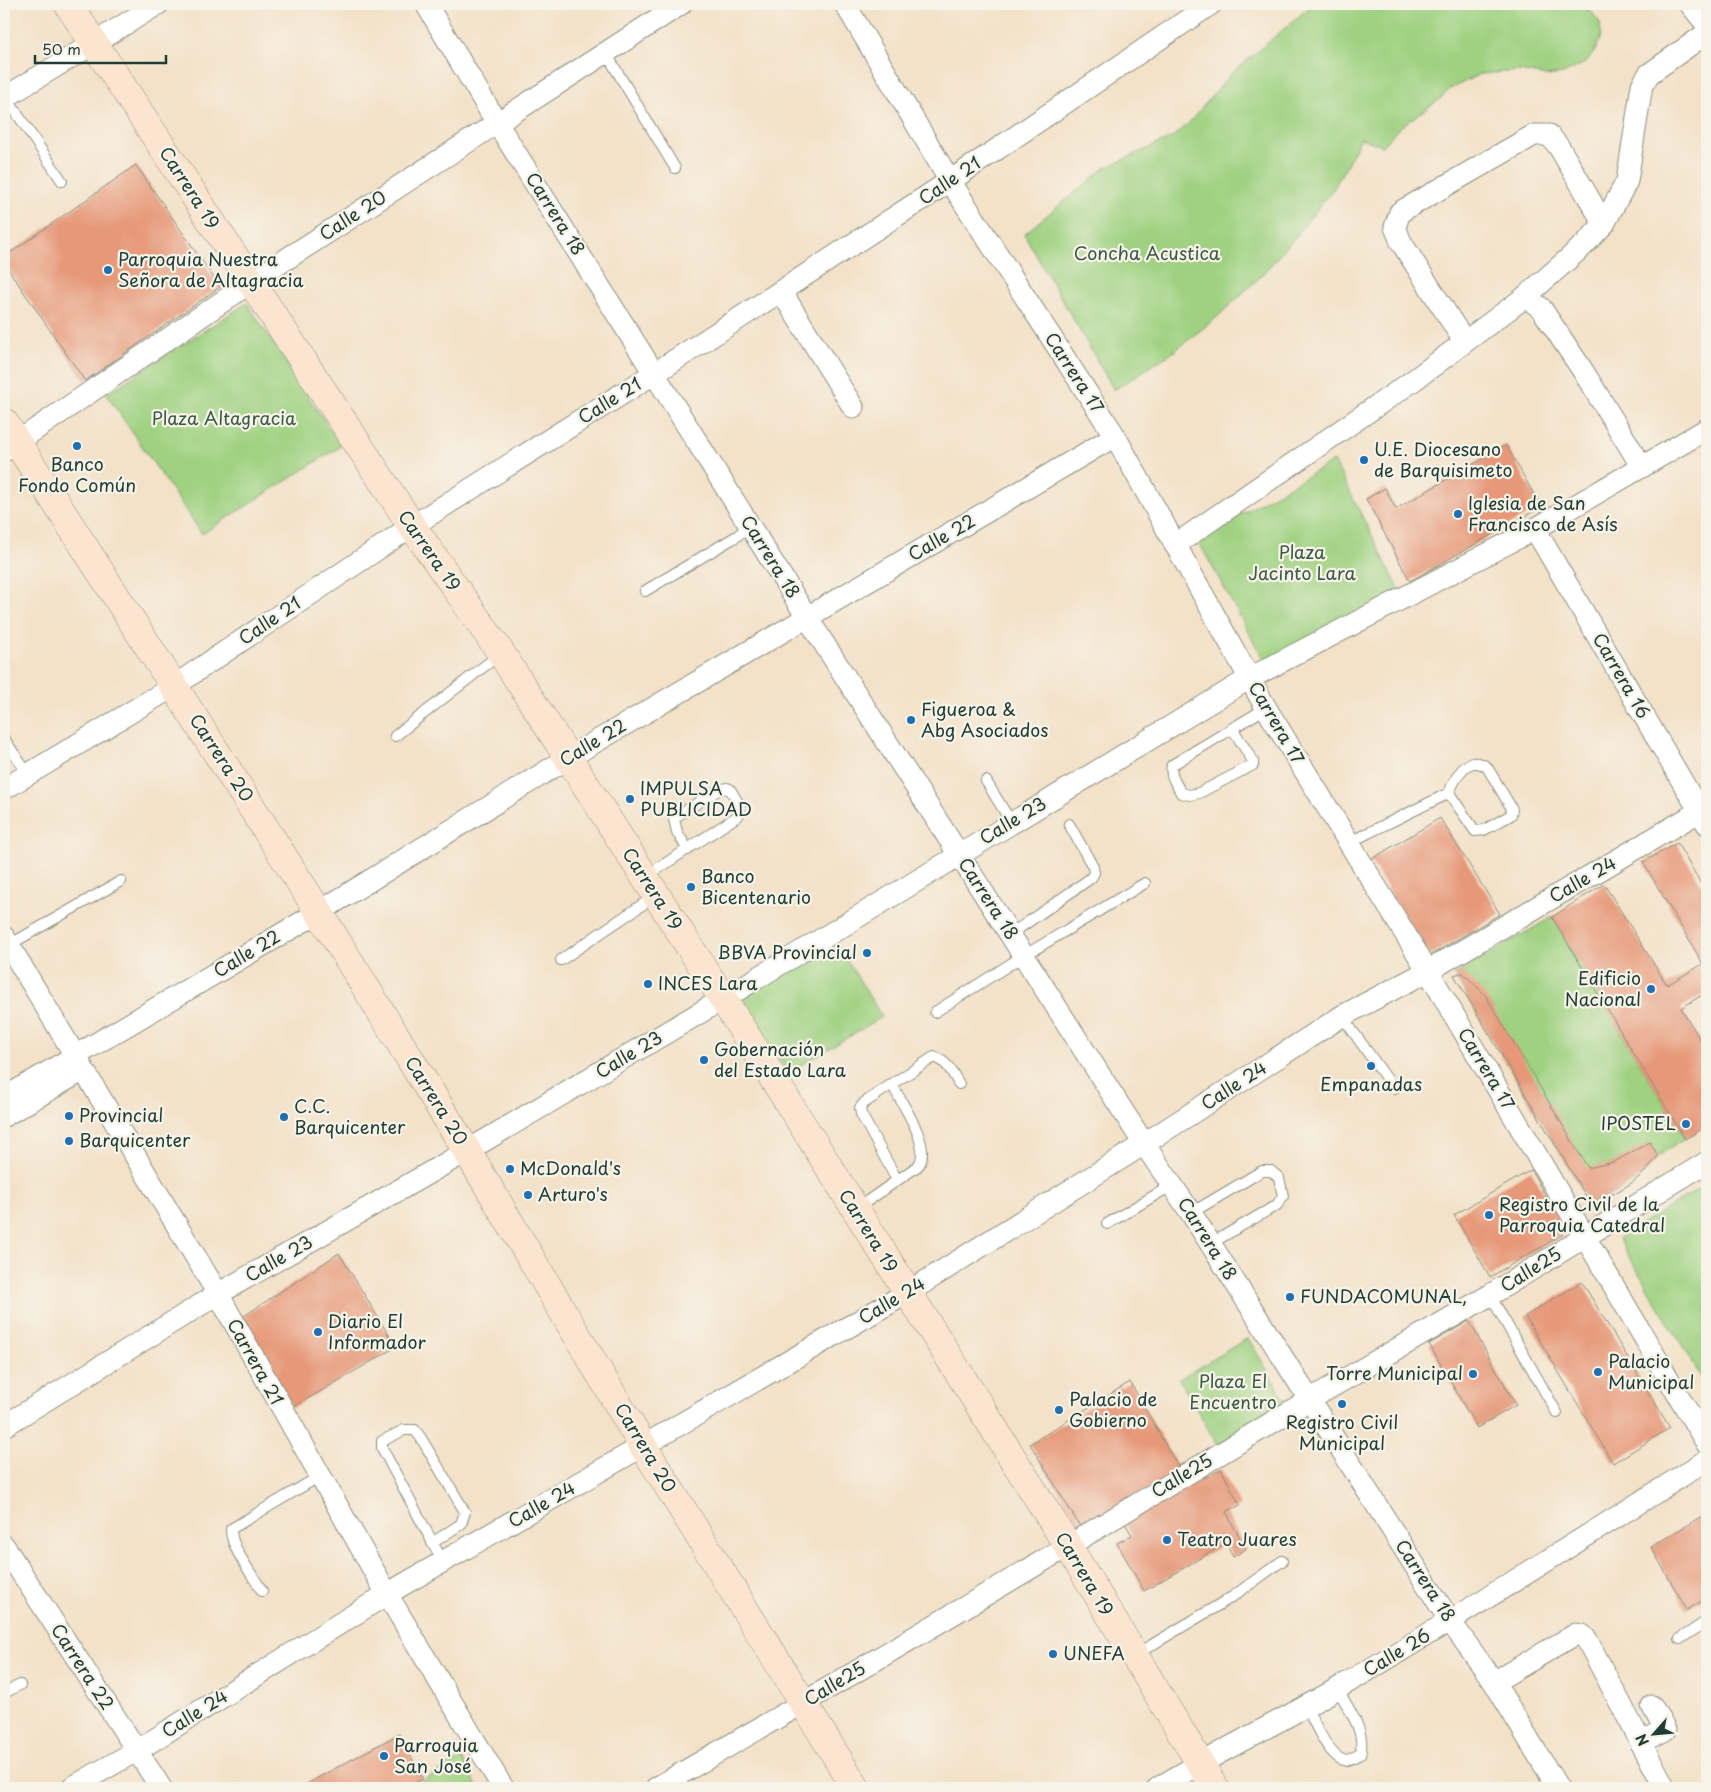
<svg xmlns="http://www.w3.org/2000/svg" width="1711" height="1792" font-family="'Playpen Sans',sans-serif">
	<rect width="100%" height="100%" fill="#f7f3e8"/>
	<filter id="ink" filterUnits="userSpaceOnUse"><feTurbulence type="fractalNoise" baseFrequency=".02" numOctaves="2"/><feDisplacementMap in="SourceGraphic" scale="10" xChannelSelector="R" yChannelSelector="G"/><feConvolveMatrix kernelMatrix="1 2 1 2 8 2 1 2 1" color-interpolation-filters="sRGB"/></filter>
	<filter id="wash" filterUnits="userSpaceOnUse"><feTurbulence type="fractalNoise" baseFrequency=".0096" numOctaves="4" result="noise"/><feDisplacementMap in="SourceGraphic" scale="20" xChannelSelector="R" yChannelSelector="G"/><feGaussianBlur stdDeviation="1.12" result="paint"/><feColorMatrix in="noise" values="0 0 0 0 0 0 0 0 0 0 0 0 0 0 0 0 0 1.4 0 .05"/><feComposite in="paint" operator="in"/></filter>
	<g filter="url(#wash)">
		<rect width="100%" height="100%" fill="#f3e1c8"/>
		<!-- green -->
		<g fill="#9fd181" stroke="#5f875a">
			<path d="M 1313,4 L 1579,4 L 1591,11 L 1600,23 L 1601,36 L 1596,49 L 1587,62 L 1563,74 L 1546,76 L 1519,71 L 1480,74 L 1450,89 L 1440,99 L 1400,127 L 1382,146 L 1361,138 L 1334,188 L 1292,241 L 1258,279 L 1216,318 L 1173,352 L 1114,390 L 1024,234 L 1105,168 L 1173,137 L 1188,124 L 1230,75 Z"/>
			<path d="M 247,303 L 341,446 L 202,534 L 106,394 Z"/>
			<path d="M 1334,461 L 1401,593 L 1266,664 L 1197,539 Z"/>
			<path d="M 1552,917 L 1685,1139 L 1658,1156 L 1647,1170 L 1633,1182 L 1615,1193 L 1590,1203 L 1454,975 Z"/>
			<path d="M 833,937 L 882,1017 L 788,1073 L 739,993 Z"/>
			<path d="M 1707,1184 L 1707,1387 L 1618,1238 Z"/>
			<path d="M 1248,1338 L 1288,1405 L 1218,1446 L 1179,1379 Z"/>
			<path d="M 462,1758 L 478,1788 L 411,1788 Z"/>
		</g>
		<g id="blocks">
			<!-- building -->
			<g fill="#e69878">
				<path d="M 136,165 L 220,287 L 85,381 L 4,263 L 4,257 Z"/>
				<path d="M 1506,445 L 1541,507 L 1410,581 L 1366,499 L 1385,488 L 1396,509 Z"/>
				<path d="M 1440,818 L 1500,914 L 1429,956 L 1370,860 Z"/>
				<path d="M 1677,843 L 1707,894 L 1707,992 L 1681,1008 L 1707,1051 L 1707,1126 L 1685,1139 L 1552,917 L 1604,884 L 1667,985 L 1703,964 L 1643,862 Z"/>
				<path d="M 1460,973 L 1463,973 L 1486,996 L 1588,1168 L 1614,1162 L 1650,1142 L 1658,1156 L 1647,1170 L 1633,1182 L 1615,1193 L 1590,1203 L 1454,975 Z"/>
				<path d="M 1531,1170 L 1549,1202 L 1558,1197 L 1570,1218 L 1562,1235 L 1490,1277 L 1454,1215 Z"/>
				<path d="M 339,1253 L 396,1347 L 292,1408 L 241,1318 Z"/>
				<path d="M 1582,1282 L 1670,1428 L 1613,1463 L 1525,1316 Z"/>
				<path d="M 1469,1321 L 1516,1405 L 1477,1428 L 1429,1344 Z"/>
				<path d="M 1130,1382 L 1180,1470 L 1081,1528 L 1030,1444 Z"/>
				<path d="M 1221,1469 L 1240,1505 L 1226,1512 L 1246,1549 L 1233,1557 L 1226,1543 L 1144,1591 L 1117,1543 L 1132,1535 L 1123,1520 L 1201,1475 L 1205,1478 Z"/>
				<path d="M 1707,1513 L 1707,1598 L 1687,1610 L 1651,1547 Z"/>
				<path d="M 399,1734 L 423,1779 L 405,1788 L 299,1788 Z"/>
			</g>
		</g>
	</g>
	<g filter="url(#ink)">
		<use href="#blocks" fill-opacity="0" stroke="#898f7e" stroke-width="1"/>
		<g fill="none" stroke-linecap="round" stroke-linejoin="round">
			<defs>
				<g id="lane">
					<path d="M 606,53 L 675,168"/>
					<path d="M 6,97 L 62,181"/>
					<path d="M 645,591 L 737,536 L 750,525"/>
					<path d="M 1232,728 L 1253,761 L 1253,765 L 1199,793 L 1190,795 L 1181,793 C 1177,785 1169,775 1172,765 L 1266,708"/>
					<path d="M 395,736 L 500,654"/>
					<path d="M 4,739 L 28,774"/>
					<path d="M 986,781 L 1011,822"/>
					<path d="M 1348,843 L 1449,793 C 1455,778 1467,753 1487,767 L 1512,809 L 1511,815 L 1484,830 L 1475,831 L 1449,793"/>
					<path d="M 645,877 L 738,816 L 740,806 L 730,789 L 727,788 L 718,790 L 677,816 L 674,819 L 677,832 L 688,850"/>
					<path d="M 1011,934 L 1091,878 L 1094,873 L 1093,867 L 1069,824"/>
					<path d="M 9,945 L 121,881"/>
					<path d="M 561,960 L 655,896"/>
					<path d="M 935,1012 L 1012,963 L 1145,883"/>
					<path d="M 1342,1016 L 1394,1089"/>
					<path d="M 892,1084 L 934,1057 C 947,1061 952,1072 959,1084"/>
					<path d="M 856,1209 L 915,1168 C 917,1167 919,1165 920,1163 C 930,1142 901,1103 892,1084 L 864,1103 L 860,1108 L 861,1114 L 897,1180"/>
					<path d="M 1191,1213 L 1262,1171 L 1271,1171 L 1279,1178 L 1283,1196 L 1277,1205 L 1210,1244"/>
					<path d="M 1107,1224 L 1172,1185"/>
					<path d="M 1490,1295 L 1557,1413"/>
					<path d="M 432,1543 L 461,1524 L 465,1512 L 421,1438 L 415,1430 L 404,1430 L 382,1441 L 382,1448 L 443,1562"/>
					<path d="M 262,1591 C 253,1575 230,1547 231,1529 L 320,1476"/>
					<path d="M 1680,1639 L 1707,1621"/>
					<path d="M 1135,1655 L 1232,1597 L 1282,1561"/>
					<path d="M 4,1693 L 20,1685"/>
					<path d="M 1306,1706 C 1312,1718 1330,1760 1345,1760 C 1350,1760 1356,1756 1360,1754 C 1367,1732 1347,1707 1337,1688"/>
				</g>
				<g id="street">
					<path d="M 426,4 L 497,123 L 807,617 L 1144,1144 L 1191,1213 L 1450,1621 L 1494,1682 L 1558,1788"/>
					<path d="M 845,4 L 950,181 L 1115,436 L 1266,708 L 1428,971 L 1707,1444"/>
					<path d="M 1690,4 L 1707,25"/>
					<path d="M 4,98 L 158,4"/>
					<path d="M 781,291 L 853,407"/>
					<path d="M 1525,297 L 1541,308 L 1583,371 L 1642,467"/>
					<path d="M 1464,341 L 1401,242 L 1395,227 L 1400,212 L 1534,135 L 1549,135 L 1559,147 L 1604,224"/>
					<path d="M 4,451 L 251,282 L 681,4"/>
					<path d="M 1535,529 L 1707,824"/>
					<path d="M 1175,545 L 1414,380 L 1525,297 L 1584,245 L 1604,224 L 1627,181 L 1642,85 L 1649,74 L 1707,33"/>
					<path d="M 4,789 L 174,686 L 412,526 L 655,373 L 950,181 L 1211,4"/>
					<path d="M 4,937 L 218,1294 L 387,1594 L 503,1788"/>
					<path d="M 4,1098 L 319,912 L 568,758 L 1115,436"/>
					<path d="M 4,1116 L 82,1071"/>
					<path d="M 4,1426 L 218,1294 L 467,1151 L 723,999 L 1250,678 L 1535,529 L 1707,429"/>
					<path d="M 4,1546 L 161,1788"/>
					<path d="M 1494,1682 L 1576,1634 L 1582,1635 L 1587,1640 L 1665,1788"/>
					<path d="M 1641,1743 L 1665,1730 L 1652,1706"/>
					<path d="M 71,1788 L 136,1751 L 387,1594 L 907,1293 L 1144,1144 L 1342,1016 L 1428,971 L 1707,807"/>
					<path d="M 656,1788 L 803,1703 L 1068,1546 L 1309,1400 L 1490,1295 L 1707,1162"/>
					<path d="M 1158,1788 C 1217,1752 1280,1722 1340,1687 C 1464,1614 1585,1537 1707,1460"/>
				</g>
				<g id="secondary">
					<path d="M 68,4 L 412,526 L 501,653 L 723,999 L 1068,1546 L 1215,1788"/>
					<path d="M 4,422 L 319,912 L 467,1151 L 643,1446 L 856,1788"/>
				</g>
			</defs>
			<!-- lane casing -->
			<use href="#lane" stroke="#898f7e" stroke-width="12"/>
			<!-- street casing -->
			<use href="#street" stroke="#898f7e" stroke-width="23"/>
			<!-- secondary casing -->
			<use href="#secondary" stroke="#898f7e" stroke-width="29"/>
			<!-- lane -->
			<use href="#lane" stroke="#fff" stroke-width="10"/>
			<!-- street -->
			<use href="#street" stroke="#fff" stroke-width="21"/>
			<!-- secondary -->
			<use href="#secondary" stroke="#fce5d0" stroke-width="28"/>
		</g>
	</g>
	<!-- markers -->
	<g fill="#1f6fb2" stroke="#f7f3e8" stroke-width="2">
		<circle cx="108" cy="270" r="5"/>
		<circle cx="77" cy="446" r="5"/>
		<circle cx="1364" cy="460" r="5"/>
		<circle cx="1458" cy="514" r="5"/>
		<circle cx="911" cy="720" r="5"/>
		<circle cx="630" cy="799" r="5"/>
		<circle cx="691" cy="887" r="5"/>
		<circle cx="867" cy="953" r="5"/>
		<circle cx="648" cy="984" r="5"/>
		<circle cx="1651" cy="989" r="5"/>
		<circle cx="704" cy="1060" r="5"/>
		<circle cx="1371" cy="1066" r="5"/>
		<circle cx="69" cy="1116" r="5"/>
		<circle cx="284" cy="1117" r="5"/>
		<circle cx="1686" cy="1124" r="5"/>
		<circle cx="69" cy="1141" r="5"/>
		<circle cx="510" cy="1169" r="5"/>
		<circle cx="528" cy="1195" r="5"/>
		<circle cx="1489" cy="1215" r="5"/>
		<circle cx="1290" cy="1297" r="5"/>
		<circle cx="318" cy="1332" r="5"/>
		<circle cx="1598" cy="1372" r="5"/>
		<circle cx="1473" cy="1374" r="5"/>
		<circle cx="1342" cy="1404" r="5"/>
		<circle cx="1059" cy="1410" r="5"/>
		<circle cx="1167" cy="1540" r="5"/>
		<circle cx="1053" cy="1654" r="5"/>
		<circle cx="384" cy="1756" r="5"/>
	</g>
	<g text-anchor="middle" stroke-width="4.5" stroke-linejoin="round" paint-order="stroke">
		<!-- street labels -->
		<g font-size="18" fill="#1f3d34" stroke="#f7f3e8">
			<text transform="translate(950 181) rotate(-34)" y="6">Calle 21</text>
			<text transform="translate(189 188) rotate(57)" y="6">Carrera 19</text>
			<text transform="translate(555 214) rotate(58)" y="6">Carrera 18</text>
			<text transform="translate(353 216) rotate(-33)" y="6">Calle 20</text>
			<text transform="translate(1074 373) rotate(57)" y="6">Carrera 17</text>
			<text transform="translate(610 401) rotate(-32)" y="6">Calle 21</text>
			<text transform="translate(942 538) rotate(-30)" y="6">Calle 22</text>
			<text transform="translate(429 551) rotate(55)" y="6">Carrera 19</text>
			<text transform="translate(770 557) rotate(58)" y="6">Carrera 18</text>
			<text transform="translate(270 621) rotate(-34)" y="6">Calle 21</text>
			<text transform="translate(1621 676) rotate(60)" y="6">Carrera 16</text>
			<text transform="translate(1276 723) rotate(60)" y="6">Carrera 17</text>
			<text transform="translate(593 743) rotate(-31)" y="6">Calle 22</text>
			<text transform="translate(221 758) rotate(57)" y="6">Carrera 20</text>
			<text transform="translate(1013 821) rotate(-31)" y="6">Calle 23</text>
			<text transform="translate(1583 880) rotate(-30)" y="6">Calle 24</text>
			<text transform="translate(652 889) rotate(57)" y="6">Carrera 19</text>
			<text transform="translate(988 899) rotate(57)" y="6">Carrera 18</text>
			<text transform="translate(247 954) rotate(-31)" y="6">Calle 22</text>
			<text transform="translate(629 1055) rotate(-31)" y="6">Calle 23</text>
			<text transform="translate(1486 1069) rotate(59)" y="6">Carrera 17</text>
			<text transform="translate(1234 1086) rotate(-33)" y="6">Calle 24</text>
			<text transform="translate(436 1101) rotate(58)" y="6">Carrera 20</text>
			<text transform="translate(868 1231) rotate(58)" y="6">Carrera 19</text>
			<text transform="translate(1207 1239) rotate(58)" y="6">Carrera 18</text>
			<text transform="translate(279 1259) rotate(-30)" y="6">Calle 23</text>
			<text transform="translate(1531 1270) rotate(-32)" y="6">Calle25</text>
			<text transform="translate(892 1301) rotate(-31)" y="6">Calle 24</text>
			<text transform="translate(255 1362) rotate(61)" y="6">Carrera 21</text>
			<text transform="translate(645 1448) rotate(59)" y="6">Carrera 20</text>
			<text transform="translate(1182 1476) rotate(-31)" y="6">Calle25</text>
			<text transform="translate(542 1505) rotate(-30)" y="6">Calle 24</text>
			<text transform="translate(1084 1574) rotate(59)" y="6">Carrera 19</text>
			<text transform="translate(1425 1581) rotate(57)" y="6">Carrera 18</text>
			<text transform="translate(1397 1653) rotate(-31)" y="6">Calle 26</text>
			<text transform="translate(82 1667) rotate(57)" y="6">Carrera 22</text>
			<text transform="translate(835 1684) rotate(-31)" y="6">Calle25</text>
			<text transform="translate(195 1714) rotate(-32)" y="6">Calle 24</text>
		</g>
		<!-- park labels -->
		<g font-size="18" fill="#395b43" stroke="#f7f3e8">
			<text x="1147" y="260">Concha Acustica</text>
			<text x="224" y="425">Plaza Altagracia</text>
			<text x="1302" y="559">Plaza<tspan x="1302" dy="21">Jacinto Lara</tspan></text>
			<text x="1233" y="1388">Plaza El<tspan x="1233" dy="21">Encuentro</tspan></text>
		</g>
		<!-- poi labels -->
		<g font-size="18" fill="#1f3d34" stroke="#f7f3e8" text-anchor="start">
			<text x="118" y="266">Parroquia Nuestra<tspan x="118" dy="21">Señora de Altagracia</tspan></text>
			<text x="1374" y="456">U.E. Diocesano<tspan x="1374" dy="21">de Barquisimeto</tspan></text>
			<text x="77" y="471" text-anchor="middle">Banco<tspan x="77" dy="21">Fondo Común</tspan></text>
			<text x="1468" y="510">Iglesia de San<tspan x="1468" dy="21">Francisco de Asís</tspan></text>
			<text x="921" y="716">Figueroa &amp;<tspan x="921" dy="21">Abg Asociados</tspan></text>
			<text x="640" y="795">IMPULSA<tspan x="640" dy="21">PUBLICIDAD</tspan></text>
			<text x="701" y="883">Banco<tspan x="701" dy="21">Bicentenario</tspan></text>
			<text x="857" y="959" text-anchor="end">BBVA Provincial</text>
			<text x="1641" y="985" text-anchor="end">Edificio<tspan x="1641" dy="21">Nacional</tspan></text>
			<text x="658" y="990">INCES Lara</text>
			<text x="714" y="1056">Gobernación<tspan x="714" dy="21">del Estado Lara</tspan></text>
			<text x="1371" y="1091" text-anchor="middle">Empanadas</text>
			<text x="294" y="1113">C.C.<tspan x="294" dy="21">Barquicenter</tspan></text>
			<text x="79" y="1122">Provincial</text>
			<text x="1676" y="1130" text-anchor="end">IPOSTEL</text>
			<text x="79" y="1147">Barquicenter</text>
			<text x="520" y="1175">McDonald's</text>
			<text x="538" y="1201">Arturo's</text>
			<text x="1499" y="1211">Registro Civil de la<tspan x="1499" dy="21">Parroquia Catedral</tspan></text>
			<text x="1300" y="1303">FUNDACOMUNAL,</text>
			<text x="328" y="1328">Diario El<tspan x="328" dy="21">Informador</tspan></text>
			<text x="1608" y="1368">Palacio<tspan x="1608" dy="21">Municipal</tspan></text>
			<text x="1463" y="1380" text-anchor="end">Torre Municipal</text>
			<text x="1069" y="1406">Palacio de<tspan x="1069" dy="21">Gobierno</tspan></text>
			<text x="1342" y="1429" text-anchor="middle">Registro Civil<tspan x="1342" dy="21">Municipal</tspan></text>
			<text x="1177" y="1546">Teatro Juares</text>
			<text x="1063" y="1660">UNEFA</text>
			<text x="394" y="1752">Parroquia<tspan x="394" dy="21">San José</tspan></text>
		</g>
	</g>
	<!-- margin -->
	<rect width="1711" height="1792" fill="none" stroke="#f7f3e8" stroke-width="20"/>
	<!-- north arrow -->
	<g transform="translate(1654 1734) rotate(243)" stroke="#f7f3e8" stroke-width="4" paint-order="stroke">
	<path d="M0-4L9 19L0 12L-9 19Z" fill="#1f3d34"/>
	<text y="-8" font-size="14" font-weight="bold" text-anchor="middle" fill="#1f3d34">N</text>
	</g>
	<!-- scale -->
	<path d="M35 55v8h131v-8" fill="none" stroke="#1f3d34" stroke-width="2.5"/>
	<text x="42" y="55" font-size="15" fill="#1f3d34" stroke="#f7f3e8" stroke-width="4" paint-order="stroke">50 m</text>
</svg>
